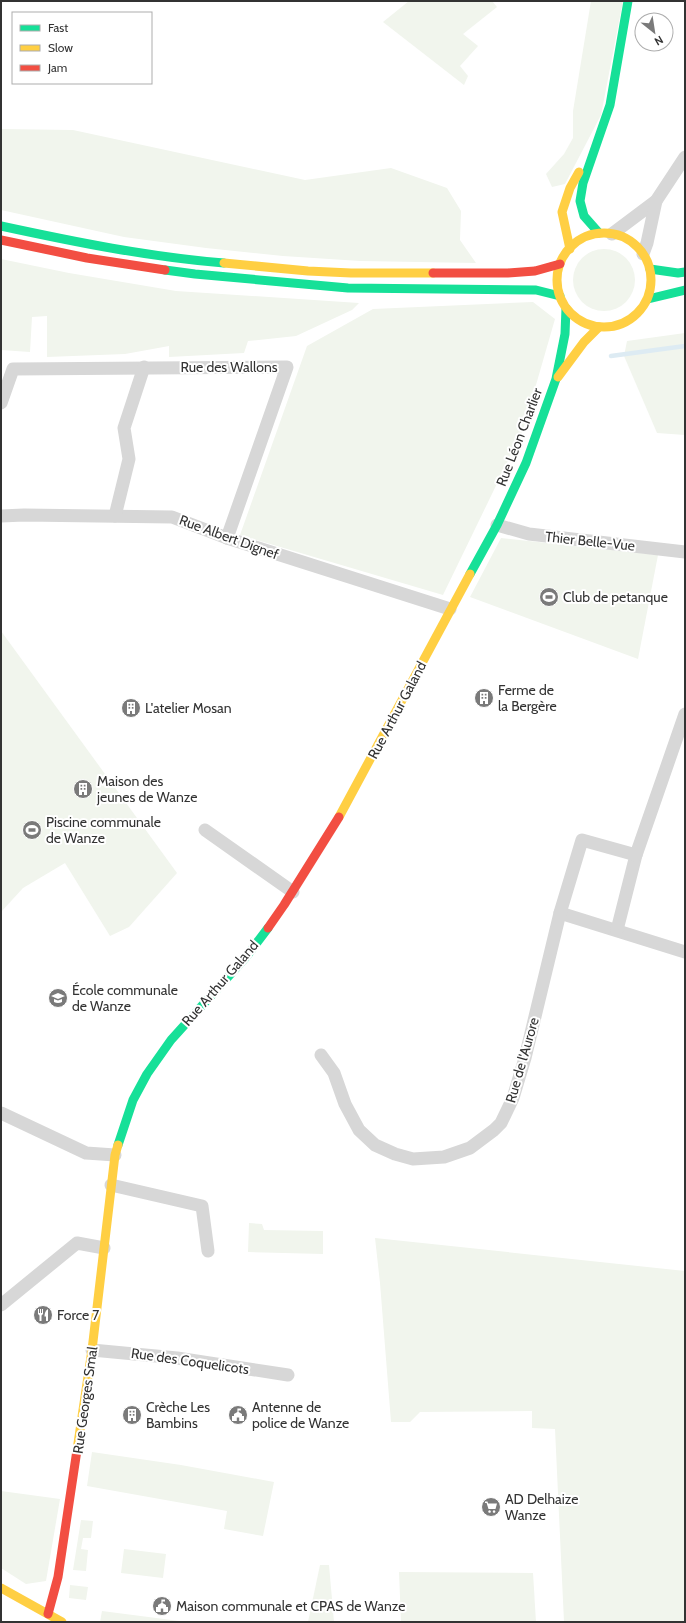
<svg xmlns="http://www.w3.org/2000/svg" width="686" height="1623" font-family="Cabin,sans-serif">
	<rect width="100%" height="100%" fill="#fff"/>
	<!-- green -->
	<g fill="#f1f5ed">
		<path d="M 409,1 L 492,1 L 497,7 L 463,34 L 478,46 L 460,66 L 468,76 L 464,85 L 383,22 Z"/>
		<path d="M 591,1 L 623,1 L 601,115 L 565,184 L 552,187 L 546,174 L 564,154 L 573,138 L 573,111 Z"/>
		<path d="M 1,129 L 73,130 L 305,180 L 391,168 L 447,188 L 461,211 L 460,240 L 476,263 L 360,261 L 283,256 L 206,248 L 124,237 L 1,210 Z"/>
		<circle cx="604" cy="280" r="31"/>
		<path d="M 1,259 L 69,273 L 176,291 L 359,303 L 352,310 L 296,336 L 248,341 L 244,353 L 169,357 L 169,346 L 125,354 L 47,357 L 47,316 L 32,317 L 30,352 L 1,350 Z"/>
		<path d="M 533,302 L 555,319 L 523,430 L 443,595 L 240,535 L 307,346 L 373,309 Z"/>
		<path d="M 685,333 L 685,435 L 657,433 L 624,356 L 627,341 Z"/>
		<path d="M 501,538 L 658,555 L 638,659 L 470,597 Z"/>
		<path d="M 1,631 L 177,873 L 129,927 L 110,936 L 65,863 L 23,888 L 1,912 Z"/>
		<path d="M 249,1223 L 262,1224 L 264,1230 L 323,1231 L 323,1254 L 248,1252 Z"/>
		<path d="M 375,1238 L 685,1271 L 685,1622 L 564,1622 L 555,1429 L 532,1428 L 532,1411 L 420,1412 L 410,1422 L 391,1422 L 380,1283 Z"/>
		<path d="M 92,1452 L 181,1465 L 274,1482 L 263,1536 L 224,1529 L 227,1511 L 87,1486 Z"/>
		<path d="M 1,1491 L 60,1499 L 46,1581 L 26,1584 L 1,1568 Z"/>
		<path d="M 81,1520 L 93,1521 L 91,1538 L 83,1538 L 81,1549 L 88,1550 L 86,1571 L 73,1570 Z"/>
		<path d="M 124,1549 L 166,1554 L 163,1578 L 121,1573 Z"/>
		<path d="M 320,1565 L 329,1565 L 334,1622 L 308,1622 Z"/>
		<path d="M 399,1572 L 533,1573 L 536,1622 L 401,1622 Z"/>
		<path d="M 70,1585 L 88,1587 L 86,1600 L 69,1598 Z"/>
		<path d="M 102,1611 L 187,1622 L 100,1622 Z"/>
	</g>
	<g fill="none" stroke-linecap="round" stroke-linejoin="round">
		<!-- stream -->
		<path stroke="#ddebf3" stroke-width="4.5" d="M 611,356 L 685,346"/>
		<!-- street -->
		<g stroke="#d7d7d7" stroke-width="13">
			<path d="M 612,234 L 656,201 L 685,157"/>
			<path d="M 643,254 L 647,243 L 656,201"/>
			<path d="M 1,403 L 13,369 L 287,367 L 227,538"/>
			<path d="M 1,516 L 24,515 L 172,517 L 227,538 L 450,609"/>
			<path d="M 115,516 L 129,459 L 124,428 L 144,367"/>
			<path d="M 497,525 L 529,534 L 685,552"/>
			<path d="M 205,830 L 293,892"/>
			<path d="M 560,913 L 685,952"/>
			<path d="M 617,930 L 636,855 L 685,714"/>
			<path d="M 321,1055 L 334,1073 L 345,1104 L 359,1130 L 375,1145 L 395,1154 L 413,1159 L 444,1157 L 470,1148 L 494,1130 L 501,1123 L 513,1098 L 525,1058 L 560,913 L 582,840 L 636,855"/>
			<path d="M 1,1113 L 86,1153 L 115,1155"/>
			<path d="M 111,1185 L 202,1206 L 208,1251"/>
			<path d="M 1,1305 L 77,1243 L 104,1248"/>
			<path d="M 92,1350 L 177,1358 L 288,1375"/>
		</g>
		<!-- fast -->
		<g stroke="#16e098" stroke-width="9">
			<path d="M 1,226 C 75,242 149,257 224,263"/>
			<path d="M 599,233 L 584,216 L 580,201 L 583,183 L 610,105 L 628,1"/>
			<path d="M 650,269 L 678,273 L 685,272"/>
			<path d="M 165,270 L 195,274 L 348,288 L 536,290 L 560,296"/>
			<path d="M 648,299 L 685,290"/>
			<path d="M 470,574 L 497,525 L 526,463 L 556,379 L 565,334 L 566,308"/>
			<path d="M 118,1145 L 133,1100 L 147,1074 L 171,1040 L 246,957 L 268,928"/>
		</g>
		<!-- slow -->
		<g stroke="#ffcf43" stroke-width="9">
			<circle cx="604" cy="280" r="47"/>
			<path d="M 570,249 L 562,212 L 570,188 L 579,172"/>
			<path d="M 224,263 L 308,271 L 351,273 L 433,273"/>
			<path d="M 558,377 L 584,342 L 599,327"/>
			<path d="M 339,817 L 470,574"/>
			<path d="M 77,1450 L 92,1350 L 115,1155 L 118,1145"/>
			<path d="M 1,1588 L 62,1622"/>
		</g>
		<!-- jam -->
		<g stroke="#f24e42" stroke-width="9">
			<path d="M 1,240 L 87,258 L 165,270"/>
			<path d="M 433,273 L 508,273 L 535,271 L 560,264"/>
			<path d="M 268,928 L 284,905 L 339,817"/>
			<path d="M 48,1614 L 58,1577 L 77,1450"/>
		</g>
	</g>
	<!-- icons -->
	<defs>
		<symbol id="stadium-disc" viewBox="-11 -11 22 22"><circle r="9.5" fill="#7a7a7a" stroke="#fff"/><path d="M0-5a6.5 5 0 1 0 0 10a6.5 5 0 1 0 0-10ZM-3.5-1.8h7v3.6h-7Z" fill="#fff"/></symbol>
		<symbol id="building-disc" viewBox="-11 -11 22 22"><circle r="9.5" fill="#7a7a7a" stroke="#fff"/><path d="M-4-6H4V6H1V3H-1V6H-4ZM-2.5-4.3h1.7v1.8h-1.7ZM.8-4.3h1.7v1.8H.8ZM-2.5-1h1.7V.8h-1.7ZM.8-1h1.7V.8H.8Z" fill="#fff"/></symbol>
		<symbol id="school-disc" viewBox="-11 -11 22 22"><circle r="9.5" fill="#7a7a7a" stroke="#fff"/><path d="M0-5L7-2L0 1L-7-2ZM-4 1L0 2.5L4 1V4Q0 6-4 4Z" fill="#fff"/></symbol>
		<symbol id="restaurant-disc" viewBox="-11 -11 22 22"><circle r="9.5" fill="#7a7a7a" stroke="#fff"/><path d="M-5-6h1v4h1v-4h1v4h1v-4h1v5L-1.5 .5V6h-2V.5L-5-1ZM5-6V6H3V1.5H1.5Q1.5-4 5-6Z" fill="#fff"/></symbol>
		<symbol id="civic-disc" viewBox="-11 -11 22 22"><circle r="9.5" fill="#7a7a7a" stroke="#fff"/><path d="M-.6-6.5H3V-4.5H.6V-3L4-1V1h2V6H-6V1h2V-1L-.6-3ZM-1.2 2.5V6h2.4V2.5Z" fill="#fff"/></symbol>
		<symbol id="supermarket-disc" viewBox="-11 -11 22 22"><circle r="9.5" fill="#7a7a7a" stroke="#fff"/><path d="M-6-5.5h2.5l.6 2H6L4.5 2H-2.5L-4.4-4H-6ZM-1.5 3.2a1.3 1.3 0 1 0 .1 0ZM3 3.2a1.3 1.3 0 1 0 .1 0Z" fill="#fff"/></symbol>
	</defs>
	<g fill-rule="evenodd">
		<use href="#stadium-disc" x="538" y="586" width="22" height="22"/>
		<use href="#building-disc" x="473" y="687" width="22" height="22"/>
		<use href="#building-disc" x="120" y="697" width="22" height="22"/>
		<use href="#building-disc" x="72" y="778" width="22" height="22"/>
		<use href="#stadium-disc" x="21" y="819" width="22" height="22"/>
		<use href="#school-disc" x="47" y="987" width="22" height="22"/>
		<use href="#restaurant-disc" x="32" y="1304" width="22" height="22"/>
		<use href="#building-disc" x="121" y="1404" width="22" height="22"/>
		<use href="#civic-disc" x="227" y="1404" width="22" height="22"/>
		<use href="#supermarket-disc" x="480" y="1496" width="22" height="22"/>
		<use href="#civic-disc" x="151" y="1595" width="22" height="22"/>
	</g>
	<g text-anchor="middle" stroke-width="4" stroke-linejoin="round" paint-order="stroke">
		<!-- street labels -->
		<g font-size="14" fill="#333" stroke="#fff">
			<text x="229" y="372">Rue des Wallons</text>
			<text transform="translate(519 437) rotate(-69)" y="5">Rue Léon Charlier</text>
			<text transform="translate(229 537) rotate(20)" y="5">Rue Albert Dignef</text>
			<text transform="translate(590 541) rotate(6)" y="5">Thier Belle-Vue</text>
			<text transform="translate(397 710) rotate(-62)" y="5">Rue Arthur Galand</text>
			<text transform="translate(220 983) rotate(-49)" y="5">Rue Arthur Galand</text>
			<text transform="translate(522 1060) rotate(-74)" y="5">Rue de l'Aurore</text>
			<text transform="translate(190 1361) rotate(8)" y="5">Rue des Coquelicots</text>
			<text transform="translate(85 1400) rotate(-82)" y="5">Rue Georges Smal</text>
		</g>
		<!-- poi labels -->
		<g font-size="14" fill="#333" stroke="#fff" text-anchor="start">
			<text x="563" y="602">Club de petanque</text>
			<text x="498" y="695">Ferme de<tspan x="498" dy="16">la Bergère</tspan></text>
			<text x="145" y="713">L'atelier Mosan</text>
			<text x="97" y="786">Maison des<tspan x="97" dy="16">jeunes de Wanze</tspan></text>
			<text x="46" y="827">Piscine communale<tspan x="46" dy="16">de Wanze</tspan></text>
			<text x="72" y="995">École communale<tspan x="72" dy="16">de Wanze</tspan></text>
			<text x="57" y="1320">Force 7</text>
			<text x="146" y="1412">Crèche Les<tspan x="146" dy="16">Bambins</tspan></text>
			<text x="252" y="1412">Antenne de<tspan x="252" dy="16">police de Wanze</tspan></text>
			<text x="505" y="1504">AD Delhaize<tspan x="505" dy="16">Wanze</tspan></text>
			<text x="176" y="1611">Maison communale et CPAS de Wanze</text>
		</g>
	</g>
	<!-- border -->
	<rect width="686" height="1623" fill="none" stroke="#333333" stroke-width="4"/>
	<!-- legend -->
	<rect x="12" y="12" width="140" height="72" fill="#ffffff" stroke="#adadad"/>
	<rect x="20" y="25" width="20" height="6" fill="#16e098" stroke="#adadad"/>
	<text x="48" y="32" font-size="12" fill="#333333">Fast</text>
	<rect x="20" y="45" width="20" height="6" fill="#ffcf43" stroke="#adadad"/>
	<text x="48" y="52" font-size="12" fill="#333333">Slow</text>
	<rect x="20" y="65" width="20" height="6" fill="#f24e42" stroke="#adadad"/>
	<text x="48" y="72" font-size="12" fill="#333333">Jam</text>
	<!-- north arrow -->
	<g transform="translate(654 32) rotate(150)"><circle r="19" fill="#ffffff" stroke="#adadad"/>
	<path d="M0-3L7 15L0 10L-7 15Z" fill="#7a7a7a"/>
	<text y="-6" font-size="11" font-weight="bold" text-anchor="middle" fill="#333333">N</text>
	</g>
</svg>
